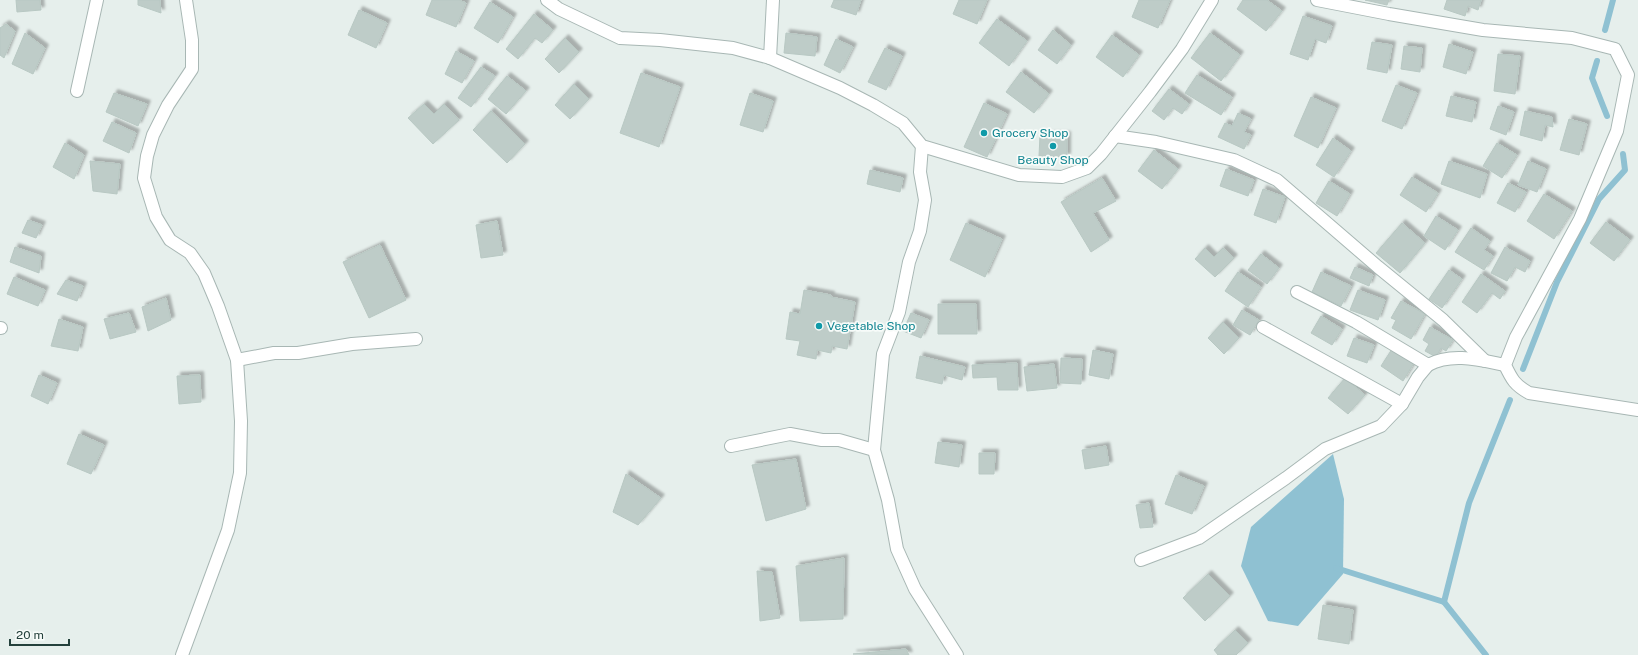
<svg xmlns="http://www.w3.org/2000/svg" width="1638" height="655" font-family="'Public Sans',sans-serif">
	<defs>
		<filter id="shadow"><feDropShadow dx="3.5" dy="-3.5" stdDeviation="1" flood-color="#0004"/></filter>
	</defs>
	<rect width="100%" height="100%" fill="#e6efec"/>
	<!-- water -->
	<path fill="#8fc1d2" d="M 1333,454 L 1344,499 L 1343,574 L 1298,626 L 1268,621 L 1241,566 L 1251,527 Z"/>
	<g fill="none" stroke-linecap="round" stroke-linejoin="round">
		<!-- stream -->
		<g stroke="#8fc1d2" stroke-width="6">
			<path d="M 1605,30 L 1613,0"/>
			<path d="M 1597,61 L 1592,78 L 1607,116"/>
			<path d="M 1523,369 L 1557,282 L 1599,199 L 1625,170 L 1623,154"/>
			<path d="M 1336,568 L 1444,602 L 1486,655"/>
			<path d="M 1444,602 L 1469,503 L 1510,400"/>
		</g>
	</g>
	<!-- building -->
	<g fill="#beccc8" stroke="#b8c8c3" filter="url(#shadow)">
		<path d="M 16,0 L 40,0 L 41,10 L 17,12 Z"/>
		<path d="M 138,0 L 160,0 L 161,13 L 138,5 Z"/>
		<path d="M 432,0 L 459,0 L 466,3 L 456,27 L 426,15 Z"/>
		<path d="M 834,0 L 861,0 L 856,15 L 831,7 Z"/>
		<path d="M 959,0 L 987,0 L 977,24 L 953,14 Z"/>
		<path d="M 1139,0 L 1170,0 L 1158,28 L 1132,17 Z"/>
		<path d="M 1243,0 L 1267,0 L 1282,11 L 1266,31 L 1237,9 Z"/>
		<path d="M 1365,0 L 1389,0 L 1387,5 Z"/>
		<path d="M 1447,0 L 1481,0 L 1478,10 L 1468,6 L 1465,16 L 1444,9 Z"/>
		<path d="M 490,2 L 513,17 L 498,43 L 474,28 Z"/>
		<path d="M 359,10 L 387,23 L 376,48 L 348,35 Z"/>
		<path d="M 534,14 L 553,30 L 542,43 L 535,38 L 518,59 L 506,49 Z"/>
		<path d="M 1303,16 L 1332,26 L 1326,43 L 1315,39 L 1308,60 L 1290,54 Z"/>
		<path d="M 997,19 L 1027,41 L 1009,66 L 979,43 Z"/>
		<path d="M 6,24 L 15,31 L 4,58 L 0,55 L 0,28 Z"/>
		<path d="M 1053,30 L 1071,45 L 1057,64 L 1038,50 Z"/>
		<path d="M 25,33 L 45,48 L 33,74 L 12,64 Z"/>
		<path d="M 786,33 L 817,37 L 815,56 L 784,53 Z"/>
		<path d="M 1210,33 L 1240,55 L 1221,81 L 1191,58 Z"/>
		<path d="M 1112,35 L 1139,55 L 1123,77 L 1096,57 Z"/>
		<path d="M 565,38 L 579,52 L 559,73 L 545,59 Z"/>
		<path d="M 836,39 L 853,47 L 840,73 L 824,65 Z"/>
		<path d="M 1372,42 L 1392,45 L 1387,73 L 1367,69 Z"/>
		<path d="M 1449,44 L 1473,52 L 1466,74 L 1443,67 Z"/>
		<path d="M 1404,46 L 1422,48 L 1420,72 L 1401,69 Z"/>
		<path d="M 885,48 L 902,56 L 886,90 L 868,82 Z"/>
		<path d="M 456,51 L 474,61 L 462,83 L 445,74 Z"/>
		<path d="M 1498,54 L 1520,56 L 1515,94 L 1494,91 Z"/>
		<path d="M 481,67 L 495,76 L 471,107 L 458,98 Z"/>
		<path d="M 1021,72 L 1049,94 L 1034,113 L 1006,92 Z"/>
		<path d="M 641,73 L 680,87 L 659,147 L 620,133 Z"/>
		<path d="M 1197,75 L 1232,97 L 1221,115 L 1185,93 Z"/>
		<path d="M 507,76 L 526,91 L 506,114 L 488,99 Z"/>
		<path d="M 574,84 L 589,99 L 570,119 L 555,105 Z"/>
		<path d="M 1396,85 L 1417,93 L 1402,129 L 1382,121 Z"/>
		<path d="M 1169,89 L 1189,104 L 1182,114 L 1173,108 L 1164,120 L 1152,111 Z"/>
		<path d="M 114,93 L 147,104 L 138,126 L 106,112 Z"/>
		<path d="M 750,93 L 773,101 L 763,132 L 740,125 Z"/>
		<path d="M 1451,96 L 1476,102 L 1472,122 L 1446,116 Z"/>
		<path d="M 1311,97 L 1336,108 L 1318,148 L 1294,136 Z"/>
		<path d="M 984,103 L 1007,114 L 987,157 L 964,147 Z"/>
		<path d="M 424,104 L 434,114 L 444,104 L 459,120 L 433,144 L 408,118 Z"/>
		<path d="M 1498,106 L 1514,112 L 1506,135 L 1490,129 Z"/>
		<path d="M 491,111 L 525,144 L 507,163 L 473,130 Z"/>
		<path d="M 1525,111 L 1552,117 L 1553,127 L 1545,125 L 1542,141 L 1520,135 Z"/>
		<path d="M 1238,113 L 1251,119 L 1244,132 L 1251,135 L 1244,149 L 1218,137 L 1225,123 L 1232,126 Z"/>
		<path d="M 1569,119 L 1587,124 L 1579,155 L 1560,150 Z"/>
		<path d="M 112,122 L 136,133 L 129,153 L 103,141 Z"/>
		<path d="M 1040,135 L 1067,135 L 1067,157 L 1039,156 Z"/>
		<path d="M 1333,138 L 1351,151 L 1334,177 L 1316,165 Z"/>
		<path d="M 65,143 L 84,155 L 74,179 L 53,167 Z"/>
		<path d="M 1497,143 L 1517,155 L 1502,178 L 1483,166 Z"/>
		<path d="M 1154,150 L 1178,169 L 1162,189 L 1138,171 Z"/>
		<path d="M 90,161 L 120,164 L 117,194 L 93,191 Z"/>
		<path d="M 1449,161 L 1487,174 L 1480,198 L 1441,184 Z"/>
		<path d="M 1528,161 L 1546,169 L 1537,192 L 1518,185 Z"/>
		<path d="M 1226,169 L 1254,180 L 1248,196 L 1220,186 Z"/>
		<path d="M 870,170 L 903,178 L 900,192 L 867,184 Z"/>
		<path d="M 1412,177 L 1438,193 L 1426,212 L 1400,195 Z"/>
		<path d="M 1102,178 L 1116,201 L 1093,213 L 1109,240 L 1091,252 L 1061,202 Z"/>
		<path d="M 1329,181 L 1350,194 L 1337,216 L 1316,203 Z"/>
		<path d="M 1508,183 L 1526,192 L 1515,212 L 1497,203 Z"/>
		<path d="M 1263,189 L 1285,197 L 1276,223 L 1254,215 Z"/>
		<path d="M 1544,194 L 1572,211 L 1554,239 L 1527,221 Z"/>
		<path d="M 1436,216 L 1458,230 L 1445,250 L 1424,236 Z"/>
		<path d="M 28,220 L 42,225 L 36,238 L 22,233 Z"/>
		<path d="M 497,221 L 503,255 L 481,258 L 476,225 Z"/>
		<path d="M 1606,222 L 1630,240 L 1614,261 L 1590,243 Z"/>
		<path d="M 966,223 L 1002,239 L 985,277 L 950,260 Z"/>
		<path d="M 1402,223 L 1425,243 L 1400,273 L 1376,253 Z"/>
		<path d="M 1471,228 L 1490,241 L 1484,250 L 1493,256 L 1484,270 L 1455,252 Z"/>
		<path d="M 380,245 L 406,300 L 369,318 L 343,262 Z"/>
		<path d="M 15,247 L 41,256 L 39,273 L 10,262 Z"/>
		<path d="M 1505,247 L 1530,261 L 1525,272 L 1515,267 L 1507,281 L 1491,273 Z"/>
		<path d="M 1205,248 L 1214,257 L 1223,248 L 1234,258 L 1215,277 L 1195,259 Z"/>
		<path d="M 1261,254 L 1279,268 L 1267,284 L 1248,270 Z"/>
		<path d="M 1355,267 L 1373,275 L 1369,286 L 1350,278 Z"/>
		<path d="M 1449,270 L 1462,279 L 1442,308 L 1429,299 Z"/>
		<path d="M 1238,272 L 1261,287 L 1248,307 L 1225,291 Z"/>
		<path d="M 1321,272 L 1351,286 L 1341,306 L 1312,292 Z"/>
		<path d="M 1481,274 L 1505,291 L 1500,299 L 1492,293 L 1477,313 L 1462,302 Z"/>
		<path d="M 14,277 L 45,290 L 38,306 L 7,294 Z"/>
		<path d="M 66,280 L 83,286 L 77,301 L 57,294 Z"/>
		<path d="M 804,290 L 831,295 L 831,297 L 855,302 L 847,349 L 832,346 L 831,353 L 817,350 L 816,359 L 797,355 L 800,341 L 786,339 L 790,312 L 800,314 Z"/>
		<path d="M 1358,290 L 1385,300 L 1378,320 L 1350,310 Z"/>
		<path d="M 166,298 L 171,320 L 148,331 L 142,307 Z"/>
		<path d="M 1401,301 L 1425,314 L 1411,339 L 1392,328 L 1396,320 L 1391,318 Z"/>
		<path d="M 938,304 L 976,304 L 977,334 L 938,334 Z"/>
		<path d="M 1242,310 L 1259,320 L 1250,335 L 1233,325 Z"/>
		<path d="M 129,313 L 136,332 L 110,339 L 104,319 Z"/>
		<path d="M 911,313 L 929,320 L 921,338 L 903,331 Z"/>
		<path d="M 1321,316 L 1342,329 L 1332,345 L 1311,333 Z"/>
		<path d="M 59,319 L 83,327 L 78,351 L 51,346 Z"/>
		<path d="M 1223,322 L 1239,338 L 1224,354 L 1208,338 Z"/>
		<path d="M 1430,327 L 1453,340 L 1446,351 L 1441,348 L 1436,357 L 1425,351 L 1429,344 L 1423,340 Z"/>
		<path d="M 1354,338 L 1374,345 L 1367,363 L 1347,356 Z"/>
		<path d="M 1392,349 L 1414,363 L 1403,381 L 1381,366 Z"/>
		<path d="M 1093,350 L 1113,354 L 1109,379 L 1089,375 Z"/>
		<path d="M 920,356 L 965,367 L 962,380 L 944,375 L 942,384 L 916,378 Z"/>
		<path d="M 1061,358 L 1082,359 L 1081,384 L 1060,383 Z"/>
		<path d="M 1017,363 L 1018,390 L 998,390 L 997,377 L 973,378 L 972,365 Z"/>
		<path d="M 1054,364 L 1057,388 L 1027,391 L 1024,367 Z"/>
		<path d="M 39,375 L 57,383 L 48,404 L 31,396 Z"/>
		<path d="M 200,375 L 201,402 L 179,404 L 177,376 Z"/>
		<path d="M 1345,378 L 1365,395 L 1348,414 L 1328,398 Z"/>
		<path d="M 79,434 L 104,445 L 91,474 L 67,464 Z"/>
		<path d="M 938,442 L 962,445 L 959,467 L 935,463 Z"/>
		<path d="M 1106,446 L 1109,465 L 1085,469 L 1082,450 Z"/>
		<path d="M 979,453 L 995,453 L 994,474 L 979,474 Z"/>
		<path d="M 796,459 L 806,509 L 766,521 L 752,465 Z"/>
		<path d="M 626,474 L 661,498 L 638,525 L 613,512 Z"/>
		<path d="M 1176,475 L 1204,486 L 1192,514 L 1165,504 Z"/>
		<path d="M 1149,503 L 1153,527 L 1140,528 L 1136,505 Z"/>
		<path d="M 844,558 L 843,619 L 800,621 L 796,566 Z"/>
		<path d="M 757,571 L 772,572 L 780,618 L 760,621 Z"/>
		<path d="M 1208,574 L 1230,596 L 1205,621 L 1183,598 Z"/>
		<path d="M 1323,605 L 1353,610 L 1349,644 L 1318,639 Z"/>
		<path d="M 1235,630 L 1248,643 L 1236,655 L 1218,655 L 1214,650 Z"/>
		<path d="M 906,649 L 909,655 L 853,654 Z"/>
	</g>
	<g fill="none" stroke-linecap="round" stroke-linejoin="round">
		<defs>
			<g id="street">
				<path d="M 547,0 L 559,9 L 620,38 L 660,40 L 733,48 L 770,58 L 840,88 L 873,105 L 903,123 L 922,146 L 1019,175 L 1062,177 L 1087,168 L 1101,154 L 1150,92 L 1182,49 L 1212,0"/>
				<path d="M 1317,0 L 1389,14 L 1483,30 L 1572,38 L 1615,49 L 1628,75 L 1617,131 L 1580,219 L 1516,337 L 1505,365 C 1512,380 1515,385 1529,393 L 1638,410"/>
				<path d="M 770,58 L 773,0"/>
				<path d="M 77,91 L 97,0"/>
				<path d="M 1115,136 L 1156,142 L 1234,160 L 1277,180 L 1378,267 L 1443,320 L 1485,361"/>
				<path d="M 922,146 L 920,172 L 925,200 L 920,231 L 909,262 L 899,312 L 883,354 L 874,450 L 888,500 L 897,549 L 915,589 L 957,655"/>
				<path d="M 1297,292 L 1356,322 L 1428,365 C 1452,352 1480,360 1505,365"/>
				<path d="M 1263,327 L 1402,404"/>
				<path d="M 0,328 L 1,328"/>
				<path d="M 237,360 L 274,353 L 298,353 L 352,344 L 416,339"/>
				<path d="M 731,446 L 790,434 L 822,440 L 839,440 L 874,450"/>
				<path d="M 1141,560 L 1199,538 L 1286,478 L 1325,449 L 1381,426 L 1402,404 L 1418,377 L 1428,365"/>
				<path d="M 182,655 L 228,530 L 240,473 L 241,421 L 237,360 L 218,306 L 204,273 L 190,253 L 170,240 L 156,217 L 144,178 L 147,156 L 153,135 L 168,105 L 192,69 L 192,40 L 186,0"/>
			</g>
		</defs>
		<!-- street casing -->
		<use href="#street" stroke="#a8b7b4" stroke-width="14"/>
		<!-- street -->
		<use href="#street" stroke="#fff" stroke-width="12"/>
	</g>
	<!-- markers -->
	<g fill="#0f9aa8" stroke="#f7fbf9" stroke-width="1.5">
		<circle cx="984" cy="133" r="4"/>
		<circle cx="1053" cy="146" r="4"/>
		<circle cx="819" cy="326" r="4"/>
	</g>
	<g text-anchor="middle" stroke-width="3.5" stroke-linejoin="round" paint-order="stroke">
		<!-- culture labels -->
		<g font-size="12" fill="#0d838f" stroke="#f7fbf9" text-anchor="start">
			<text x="992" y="137">Grocery Shop</text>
			<text x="1053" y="164" text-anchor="middle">Beauty Shop</text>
			<text x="827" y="330">Vegetable Shop</text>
		</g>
	</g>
	<!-- scale -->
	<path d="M10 639v6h59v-6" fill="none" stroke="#24413c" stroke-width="2"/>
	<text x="16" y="639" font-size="12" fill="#24413c" stroke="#f7fbf9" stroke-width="3" paint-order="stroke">20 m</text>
</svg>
